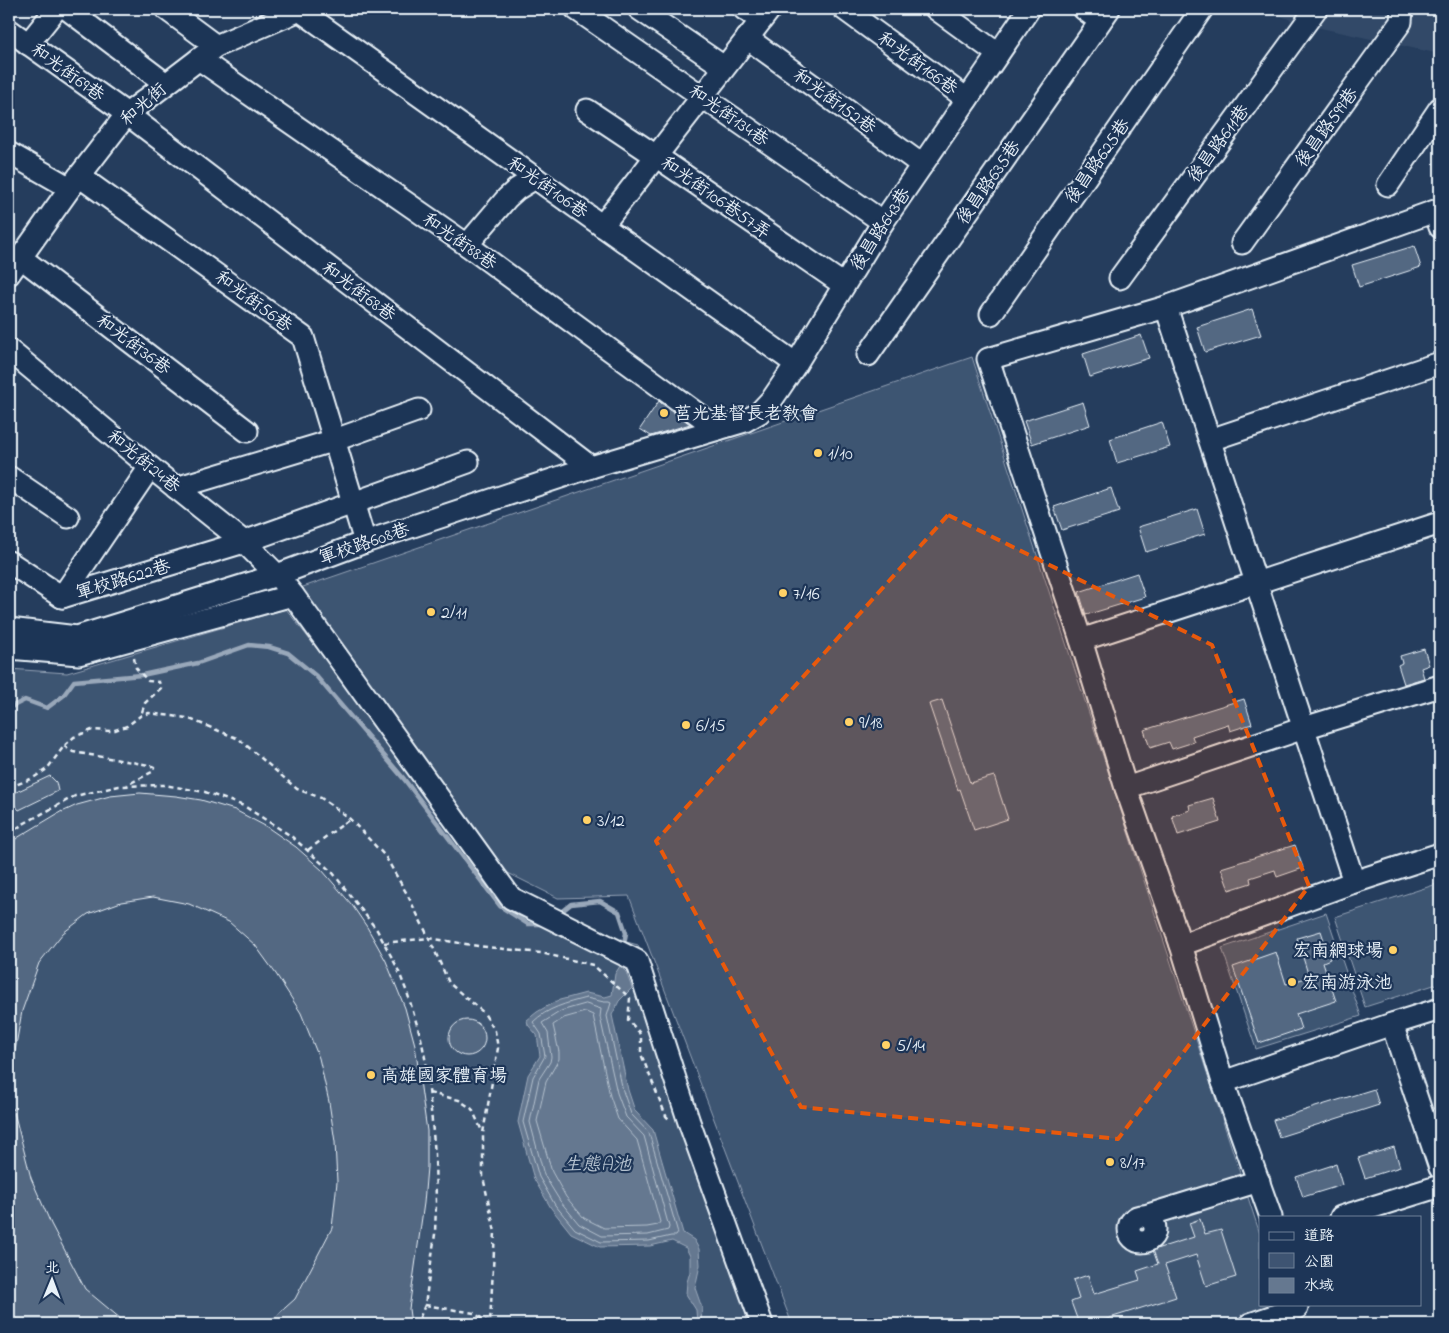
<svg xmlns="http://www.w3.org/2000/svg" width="1449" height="1333" font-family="'Indie Flower','LXGW WenKai TC',sans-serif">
	<rect width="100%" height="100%" fill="#253d5d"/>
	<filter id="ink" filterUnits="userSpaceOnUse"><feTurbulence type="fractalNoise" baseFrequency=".02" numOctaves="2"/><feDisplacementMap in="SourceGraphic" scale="10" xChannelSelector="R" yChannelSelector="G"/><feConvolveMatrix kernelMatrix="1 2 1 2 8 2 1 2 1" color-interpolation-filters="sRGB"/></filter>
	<g filter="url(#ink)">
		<!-- built -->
		<path fill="#334a68" d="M 1265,9 L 1440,9 L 1440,54 L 1298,23 Z"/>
		<!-- green -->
		<g fill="#3e5472" stroke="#93a2b5">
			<path d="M 972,357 L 1260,1234 L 1260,1304 L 1283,1304 L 1284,1306 L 1227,1324 L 792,1324 L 629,896 L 558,898 L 502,870 L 300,588 Z"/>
			<path d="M 286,609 L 511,898 L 577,929 L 638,945 L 689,1122 L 769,1324 L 9,1324 L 9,669 L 67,673 Z"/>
			<path d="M 1440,883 L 1440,983 L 1365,1007 L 1335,917 Z"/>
			<path d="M 1326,913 L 1361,1016 L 1256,1049 L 1222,948 Z"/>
		</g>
		<!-- water -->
		<path fill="#657890" stroke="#99a8ba" d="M 620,966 L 626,972 L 632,988 L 619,1001 L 612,1015 L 628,1090 L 635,1111 L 653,1130 L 683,1233 L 694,1240 L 699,1249 L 700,1265 L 695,1288 L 702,1308 L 701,1324 L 697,1324 L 696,1310 L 686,1294 L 687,1282 L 690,1272 L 690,1256 L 686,1248 L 672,1241 L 650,1246 L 600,1247 L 571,1233 L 551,1208 L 534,1179 L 518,1122 L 528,1075 L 540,1056 L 537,1035 L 528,1025 L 527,1020 L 537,1012 L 556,1001 L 586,993 L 605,997 L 612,995 L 615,974 Z"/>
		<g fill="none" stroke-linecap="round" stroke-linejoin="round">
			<!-- shore -->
			<g stroke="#b4c1ce" stroke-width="1">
				<path d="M 586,998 L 604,1002 L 609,1002 L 611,1003 L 607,1016 L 623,1091 L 631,1114 L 649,1133 L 678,1233 L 676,1236 L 671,1236 L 649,1241 L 601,1242 L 575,1229 L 555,1205 L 539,1177 L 523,1122 L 533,1077 L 545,1056 L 541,1034 L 533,1022 C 547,1008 567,1003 586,998 Z"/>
				<path d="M 586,1004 L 601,1009 L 600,1017 L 617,1093 L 626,1117 L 644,1136 L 669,1227 L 668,1230 L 648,1235 L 602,1236 L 579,1224 L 560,1201 L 544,1175 L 530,1122 L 539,1079 L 550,1062 L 551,1057 L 548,1033 L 542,1023 L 561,1011 Z"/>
				<path d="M 586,1012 L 593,1015 L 610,1096 L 618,1119 L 637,1140 L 660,1222 L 658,1225 L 647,1227 L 604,1228 L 584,1218 L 566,1197 L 552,1172 L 537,1121 L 546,1082 L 559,1059 L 559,1052 L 553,1025 L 564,1018 Z"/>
			</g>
			<!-- stream -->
			<g stroke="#99a8ba" stroke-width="4.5">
				<path d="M 9,708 L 25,700 L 47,708 L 63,696 L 74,681 L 142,675 L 198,663 L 249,645 L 269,647 L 288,653 L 316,676 L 404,779 L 500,906 L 528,924 L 545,924"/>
				<path d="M 557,915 L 571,904 L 600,901 L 619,912 L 626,933 L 623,949"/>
			</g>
		</g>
		<!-- building -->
		<g fill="#536782" stroke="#e8f1f8">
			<path d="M 1414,246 L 1421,267 L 1359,287 L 1352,265 Z"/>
			<path d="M 1252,309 L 1261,335 L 1205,352 L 1197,327 Z"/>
			<path d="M 1141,335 L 1149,358 L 1090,377 L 1083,354 Z"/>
			<path d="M 659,401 L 661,403 L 690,424 L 651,436 L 640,429 Z"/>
			<path d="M 1083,402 L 1090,425 L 1032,444 L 1024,421 Z"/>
			<path d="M 1162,422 L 1170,447 L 1117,463 L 1110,439 Z"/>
			<path d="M 1111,488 L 1119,512 L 1062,530 L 1054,507 Z"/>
			<path d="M 1197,509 L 1205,534 L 1146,552 L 1138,527 Z"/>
			<path d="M 1137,573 L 1145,597 L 1086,615 L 1079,592 Z"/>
			<path d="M 1424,649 L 1429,665 L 1421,668 L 1424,678 L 1404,684 L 1398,665 L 1402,663 L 1400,656 Z"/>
			<path d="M 1244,699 L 1252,724 L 1230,731 L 1228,724 L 1192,736 L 1194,742 L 1172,749 L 1169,742 L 1150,748 L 1144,730 Z"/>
			<path d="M 942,700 L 970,783 L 994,776 L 1008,819 L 974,830 L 960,789 L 958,790 L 929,704 Z"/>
			<path d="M 50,776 L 56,782 L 58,791 L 19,810 L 13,803 L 12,794 Z"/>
			<path d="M 140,793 L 176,796 L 201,800 L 235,810 L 267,827 L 296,847 L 322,870 L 352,905 L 367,927 L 386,961 L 405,1008 L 415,1045 L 427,1131 L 427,1167 L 424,1203 L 409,1309 L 411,1324 L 267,1324 L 295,1299 L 332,1228 L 337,1182 L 335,1142 L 329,1102 L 319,1058 L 301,1013 L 276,974 L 255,945 L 229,922 L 189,904 L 153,897 L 121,902 L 88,914 L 63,933 L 39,963 L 22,1011 L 15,1051 L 9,1051 L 9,845 L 17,838 L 62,811 L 62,812 L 77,805 L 110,796 Z"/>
			<path d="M 1213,798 L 1220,822 L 1178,835 L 1172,816 L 1190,810 L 1189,805 Z"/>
			<path d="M 1295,845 L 1303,868 L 1277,877 L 1275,870 L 1250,878 L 1251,883 L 1229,890 L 1221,868 Z"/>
			<path d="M 1321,931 L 1330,959 L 1323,962 L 1336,1001 L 1296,1014 L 1301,1029 L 1259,1043 L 1233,967 L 1276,952 L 1286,984 L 1309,977 L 1297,938 Z"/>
			<circle cx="467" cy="1038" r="18"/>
			<path d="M 1374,1089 L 1379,1105 L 1279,1137 L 1273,1120 Z"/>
			<path d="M 13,1108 L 31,1178 L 51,1224 L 85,1289 L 127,1324 L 9,1324 L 9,1109 Z"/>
			<path d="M 1394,1147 L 1400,1167 L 1365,1178 L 1358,1158 Z"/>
			<path d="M 1336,1164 L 1342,1185 L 1303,1197 L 1296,1177 Z"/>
			<path d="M 1200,1219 L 1205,1234 L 1221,1230 L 1236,1277 L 1206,1286 L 1196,1255 L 1165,1265 L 1176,1297 L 1091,1324 L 1079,1324 L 1071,1302 L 1079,1299 L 1073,1280 L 1088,1275 L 1094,1294 L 1140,1280 L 1137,1271 L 1158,1264 L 1153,1250 L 1194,1237 L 1189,1223 Z"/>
		</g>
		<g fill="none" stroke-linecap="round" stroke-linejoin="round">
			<defs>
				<g id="minor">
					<path d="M 67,9 L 166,84"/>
					<path d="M 166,9 L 216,46"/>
					<path d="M 298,9 L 796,364"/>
					<path d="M 576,9 L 883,222"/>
					<path d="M 639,9 L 724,67"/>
					<path d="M 744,9 L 761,20"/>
					<path d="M 844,9 L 967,99"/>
					<path d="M 936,9 L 998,54"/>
					<path d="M 1084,9 L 1100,21"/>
					<path d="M 9,30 L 127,114 L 591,467"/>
					<path d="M 747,38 L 922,165"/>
					<path d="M 28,44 L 56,9"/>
					<path d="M 199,59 L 467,245 L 718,429"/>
					<path d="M 587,110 L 656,156 L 844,285"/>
					<path d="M 9,153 L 70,188"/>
					<path d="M 79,176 L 303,337 L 365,542"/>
					<path d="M 1388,185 L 1440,108"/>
					<path d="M 602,226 L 770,9"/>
					<path d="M 1242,243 L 1401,22 L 1402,9"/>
					<path d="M 467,245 L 507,198 L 517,189 L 535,178"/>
					<path d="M 20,257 L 247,431"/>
					<path d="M 9,274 L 70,188 L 127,114 L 216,46 L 302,9"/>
					<path d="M 1120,278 L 1316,9"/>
					<path d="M 1166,307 L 1354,882"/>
					<path d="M 991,314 L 1202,9"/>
					<path d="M 9,350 L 150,467 L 244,542 L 277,575 L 293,595 L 511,898 L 637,961 L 689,1122 L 762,1324"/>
					<path d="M 868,355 L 1109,9"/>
					<path d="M 1210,440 L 1440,363"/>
					<path d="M 9,477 L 68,517"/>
					<path d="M 176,488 L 335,440 L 419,410"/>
					<path d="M 9,562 L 62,597 L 244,542 L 468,462"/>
					<path d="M 62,597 L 150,467"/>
					<path d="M 9,629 L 77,637 L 277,575 L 365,542 L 591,467 L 745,421 L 759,413 L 773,398 L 796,364 L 883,222 L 1029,9"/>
					<path d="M 1081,640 L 1440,523"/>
					<path d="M 9,648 L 79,654 L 293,595"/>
					<path d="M 1126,788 L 1304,728 L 1440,686"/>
					<path d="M 1181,945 L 1354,882 L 1440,854"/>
					<path d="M 1392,1024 L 1440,1168"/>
					<path d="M 1223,1082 L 1392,1024 L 1440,1009"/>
					<circle cx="1142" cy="1229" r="13"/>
					<path d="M 1145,1216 L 1259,1181"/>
					<path d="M 1271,1217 L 1223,1082 L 1181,945 L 1126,788 L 1081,640 L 988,359 L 1166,307 L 1435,211 L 1440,227"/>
					<path d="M 1341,1217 L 1440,1186"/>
					<path d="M 1250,1324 L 1297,1308"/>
				</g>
			</defs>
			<!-- minor casing -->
			<use href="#minor" stroke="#e8f1f8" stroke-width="25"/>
			<!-- path -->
			<g stroke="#e8f1f8" stroke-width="2.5" stroke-dasharray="5 4" stroke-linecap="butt">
				<path d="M 134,658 L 136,668 L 148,681 L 159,682 L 161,688 L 145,703 L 141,715"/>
				<path d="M 64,746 L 73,752 L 149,765 L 154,767 L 152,772 L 127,785"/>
				<path d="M 9,786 L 13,786 L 33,778 L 47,769 L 64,746 L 74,737 L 92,730 L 112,731 L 127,726 L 140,716 L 149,713 L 187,718 L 239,739 L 297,789 L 321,798 L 350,819 L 385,856 L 407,894 L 429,938 L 449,983 L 484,1013 L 495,1031 L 498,1048 L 483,1133 L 483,1177 L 495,1232 L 490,1323 L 501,1324"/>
				<path d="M 9,834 L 23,824 L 75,796 L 119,786 L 164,785 L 205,792 L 244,806 L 291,836 L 333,873 L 377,930 L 397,967 L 408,995 L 421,1038 L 427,1068 L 435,1154 L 436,1204 L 435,1234 L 425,1305 L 417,1324"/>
				<path d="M 308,850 L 350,819"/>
				<path d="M 384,943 L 429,938 L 478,946 L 541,953 L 593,965 L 630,998 L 628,1020 L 639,1032 L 641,1038 L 641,1054 L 666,1116 L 669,1119"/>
				<path d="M 429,1093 L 459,1100 L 472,1109 L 482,1131"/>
				<path d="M 425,1305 L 474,1313 L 490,1324"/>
			</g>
			<!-- minor -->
			<use href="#minor" stroke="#1d3557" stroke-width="21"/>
		</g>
	</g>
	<!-- marked area -->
	<path fill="#e8590c" fill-opacity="0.2" stroke="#e8590c" stroke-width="4" stroke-dasharray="10 6" stroke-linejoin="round" d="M 948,515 L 1212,645 L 1309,886 L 1118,1139 L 801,1107 L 656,841 Z"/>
	<!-- markers -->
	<g fill="#ffd166" stroke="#1d3557" stroke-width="2">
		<circle cx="664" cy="413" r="5"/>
		<circle cx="818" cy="453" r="5"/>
		<circle cx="783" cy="593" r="5"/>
		<circle cx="431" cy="612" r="5"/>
		<circle cx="849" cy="722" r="5"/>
		<circle cx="686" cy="725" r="5"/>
		<circle cx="587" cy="820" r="5"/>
		<circle cx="1393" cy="950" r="5"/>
		<circle cx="1292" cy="982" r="5"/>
		<circle cx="886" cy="1045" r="5"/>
		<circle cx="371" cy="1075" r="5"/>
		<circle cx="1110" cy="1162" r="5"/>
	</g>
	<g text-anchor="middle" stroke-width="4.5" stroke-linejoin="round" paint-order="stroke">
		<!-- street labels -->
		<g font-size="18" fill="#e8f1f8" stroke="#1d3557">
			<text transform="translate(918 63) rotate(36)" y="6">和光街166巷</text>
			<text transform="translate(68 72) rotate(36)" y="6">和光街69巷</text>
			<text transform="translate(835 101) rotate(36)" y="6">和光街152巷</text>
			<text transform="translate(143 104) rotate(-41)" y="6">和光街</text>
			<text transform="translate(729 115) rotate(35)" y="6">和光街134巷</text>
			<text transform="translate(1326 127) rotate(-54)" y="6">後昌路599巷</text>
			<text transform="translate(1218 143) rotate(-54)" y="6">後昌路611巷</text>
			<text transform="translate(1097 161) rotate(-55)" y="6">後昌路625巷</text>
			<text transform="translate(988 182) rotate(-55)" y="6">後昌路635巷</text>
			<text transform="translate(548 187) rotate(35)" y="6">和光街106巷</text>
			<text transform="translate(716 197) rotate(35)" y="6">和光街106巷57弄</text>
			<text transform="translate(880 229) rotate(-57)" y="6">後昌路643巷</text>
			<text transform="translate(460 241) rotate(35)" y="6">和光街88巷</text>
			<text transform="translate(359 291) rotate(37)" y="6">和光街68巷</text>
			<text transform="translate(254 301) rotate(36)" y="6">和光街56巷</text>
			<text transform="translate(134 344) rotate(37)" y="6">和光街36巷</text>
			<text transform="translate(144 461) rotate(39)" y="6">和光街24巷</text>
			<text transform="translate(364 543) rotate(-19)" y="6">軍校路608巷</text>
			<text transform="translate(123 579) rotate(-17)" y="6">軍校路622巷</text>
		</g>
		<!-- poi labels -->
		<g font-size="18" fill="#e8f1f8" stroke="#1d3557" text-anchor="start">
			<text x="674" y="419">莒光基督長老教會</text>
			<text x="828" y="459">1/10</text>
			<text x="793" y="599">7/16</text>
			<text x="441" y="618">2/11</text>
			<text x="859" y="728">9/18</text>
			<text x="696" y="731">6/15</text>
			<text x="597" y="826">3/12</text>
			<text x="1383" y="956" text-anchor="end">宏南網球場</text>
			<text x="1302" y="988">宏南游泳池</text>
			<text x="896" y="1051">5/14</text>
			<text x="381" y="1081">高雄國家體育場</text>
			<text x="1120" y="1168">8/17</text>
		</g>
		<!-- water labels -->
		<g font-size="19" font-style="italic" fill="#b4c1ce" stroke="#1d3557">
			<text x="597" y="1170">生態A池</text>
		</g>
	</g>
	<!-- margin -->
	<rect width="1449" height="1333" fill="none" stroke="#1d3557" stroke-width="30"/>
	<rect x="15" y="15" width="1419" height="1303" fill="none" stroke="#e8f1f8" stroke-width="2" filter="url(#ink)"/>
	<!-- legend -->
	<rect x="1259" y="1216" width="162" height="90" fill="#1d3557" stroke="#6e8097"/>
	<rect x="1269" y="1232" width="25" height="8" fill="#1d3557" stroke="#6e8097"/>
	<text x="1304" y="1240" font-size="15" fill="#e8f1f8">道路</text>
	<rect x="1269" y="1253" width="25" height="15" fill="#3e5472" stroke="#6e8097"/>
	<text x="1304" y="1266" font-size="15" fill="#e8f1f8">公園</text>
	<rect x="1269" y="1278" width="25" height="15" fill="#657890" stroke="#6e8097"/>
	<text x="1304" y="1290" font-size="15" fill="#e8f1f8">水域</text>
	<!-- north arrow -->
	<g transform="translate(52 1280) rotate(1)" stroke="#1d3557" stroke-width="4" paint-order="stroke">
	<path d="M0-4L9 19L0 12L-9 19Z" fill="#e8f1f8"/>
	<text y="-8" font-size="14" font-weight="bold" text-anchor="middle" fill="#e8f1f8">北</text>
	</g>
</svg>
